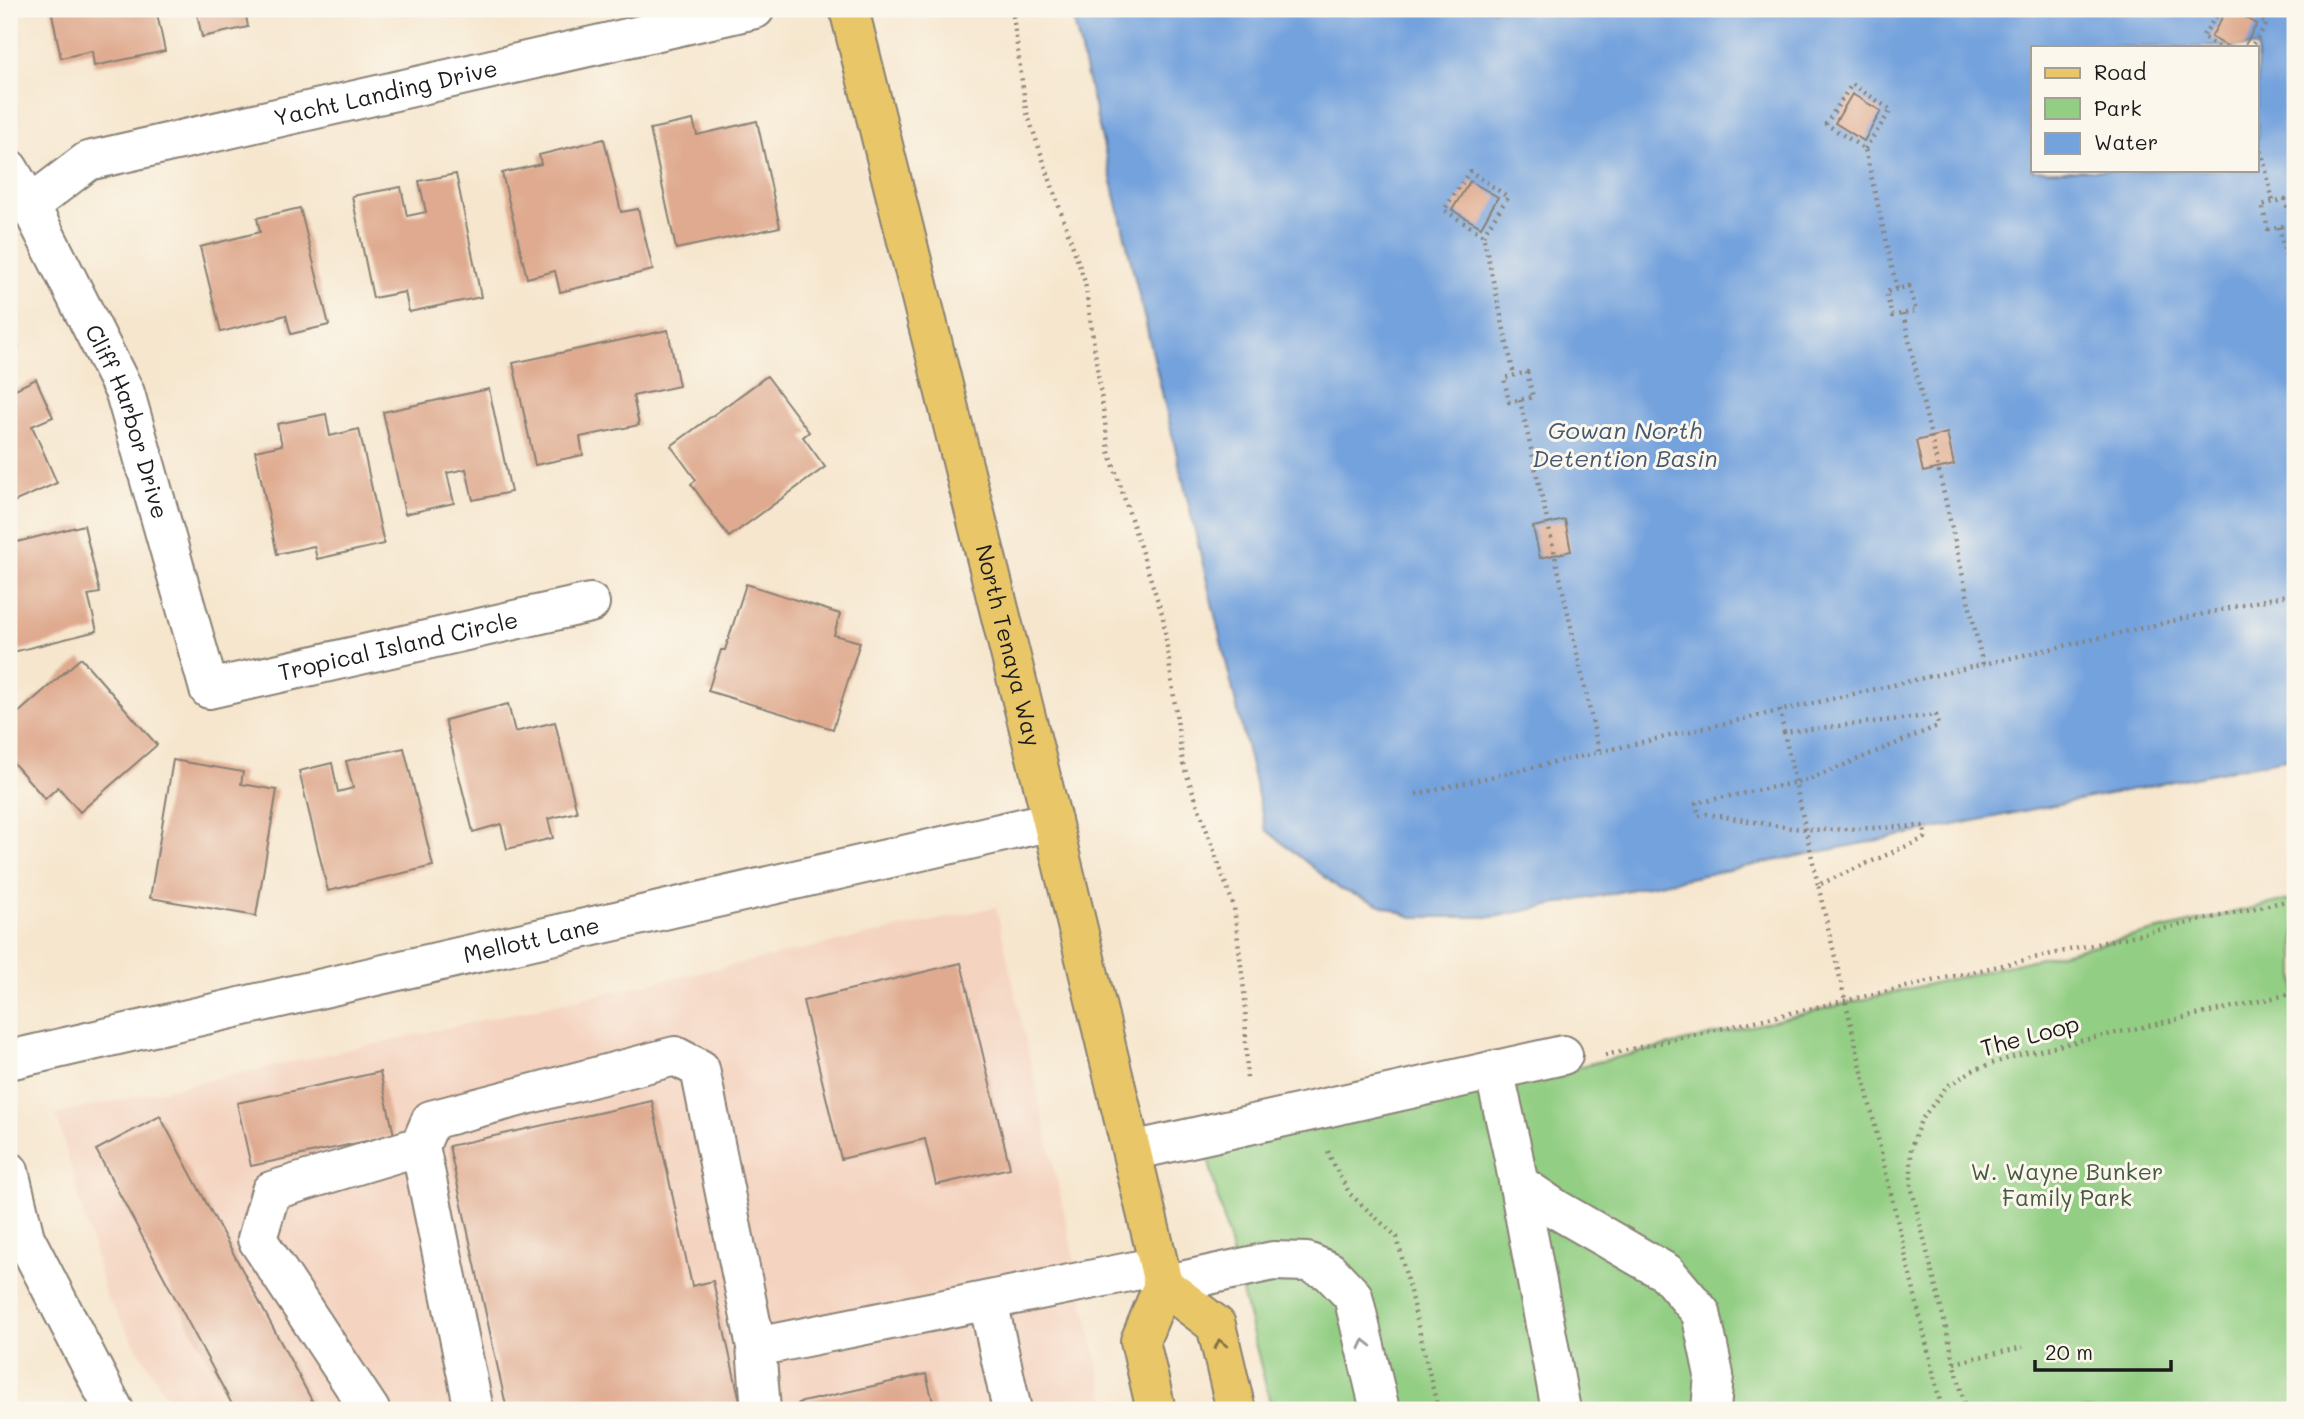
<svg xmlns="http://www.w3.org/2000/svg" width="2304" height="1419" font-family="Mali,sans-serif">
	<rect width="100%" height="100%" fill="#fbf7ec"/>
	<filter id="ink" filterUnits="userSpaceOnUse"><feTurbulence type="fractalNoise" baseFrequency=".0143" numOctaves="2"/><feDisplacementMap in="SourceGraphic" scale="14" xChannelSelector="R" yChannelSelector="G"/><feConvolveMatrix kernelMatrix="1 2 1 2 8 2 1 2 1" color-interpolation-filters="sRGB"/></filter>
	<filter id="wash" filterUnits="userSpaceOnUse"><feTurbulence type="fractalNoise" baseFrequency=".00686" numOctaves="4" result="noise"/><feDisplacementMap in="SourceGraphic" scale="28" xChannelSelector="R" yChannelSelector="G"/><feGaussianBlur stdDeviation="1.57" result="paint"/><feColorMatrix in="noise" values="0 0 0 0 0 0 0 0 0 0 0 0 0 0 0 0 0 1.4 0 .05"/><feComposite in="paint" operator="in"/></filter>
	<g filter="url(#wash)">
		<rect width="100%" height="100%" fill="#f6e6ce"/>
		<!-- built -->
		<path fill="#f4d3c0" d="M 996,907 L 1108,1410 L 175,1410 L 106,1296 L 56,1114 Z"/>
		<!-- green -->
		<path fill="#92ce83" stroke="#577550" stroke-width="2" d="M 2295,898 L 2295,1410 L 1272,1410 L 1207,1154 Z"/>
		<!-- water -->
		<path fill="#73a2dd" stroke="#485f7c" stroke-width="2" fill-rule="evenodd" d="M 1071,9 L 2295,9 L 2295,757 L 1494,917 L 1412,917 L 1340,889 L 1266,830 ZM 2033,47 L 2257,47 L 2257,170 L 2033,170 Z"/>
		<g id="blocks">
			<!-- building -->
			<g fill="#dfaa8f">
				<path d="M 51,9 L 156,9 L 165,51 L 94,66 L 92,51 L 61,58 Z"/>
				<path d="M 196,9 L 245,9 L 248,27 L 202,37 Z"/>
				<path d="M 2227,9 L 2231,9 L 2257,24 L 2244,47 L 2229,47 L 2211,37 Z"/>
				<path d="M 1852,94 L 1881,111 L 1864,141 L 1835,123 Z"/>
				<path d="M 693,120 L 697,135 L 757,121 L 780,227 L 676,249 L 650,129 Z"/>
				<path d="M 604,139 L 621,212 L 638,209 L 653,270 L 560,292 L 555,271 L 527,278 L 502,173 L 541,164 L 539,155 Z"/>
				<path d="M 456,174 L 481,297 L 409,312 L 405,292 L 373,298 L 352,196 L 401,187 L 407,216 L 426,212 L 419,181 Z"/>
				<path d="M 1470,181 L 1498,197 L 1481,227 L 1452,210 Z"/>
				<path d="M 300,208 L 329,325 L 291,334 L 286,315 L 221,332 L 200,247 L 260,232 L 257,218 Z"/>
				<path d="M 9,323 L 18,347 L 9,351 Z"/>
				<path d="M 668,330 L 679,386 L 633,396 L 639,425 L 580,437 L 583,455 L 535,465 L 513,363 Z"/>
				<path d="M 767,376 L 809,432 L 803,437 L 825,467 L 729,537 L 691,484 L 696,480 L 671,446 Z"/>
				<path d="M 36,379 L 53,417 L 32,426 L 57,483 L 9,504 L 9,392 Z"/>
				<path d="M 489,389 L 511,492 L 473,500 L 466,469 L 447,473 L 454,503 L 405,514 L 383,412 Z"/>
				<path d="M 326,414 L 330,436 L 359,429 L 384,544 L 317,559 L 314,546 L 277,554 L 255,451 L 282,445 L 277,424 Z"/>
				<path d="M 1947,433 L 1954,465 L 1923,472 L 1916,441 Z"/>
				<path d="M 1565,520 L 1571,551 L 1540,558 L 1533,527 Z"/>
				<path d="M 84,525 L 100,593 L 88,595 L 97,631 L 9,653 L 9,544 Z"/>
				<path d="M 746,584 L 840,614 L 834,635 L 860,642 L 833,729 L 708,691 L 721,650 L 725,650 Z"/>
				<path d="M 81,658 L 157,745 L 80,812 L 58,787 L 45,799 L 9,758 L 9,721 Z"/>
				<path d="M 508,704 L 515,732 L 555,722 L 577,812 L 548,819 L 553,838 L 507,849 L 501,824 L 473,832 L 445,720 Z"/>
				<path d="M 404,748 L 433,866 L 328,891 L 299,771 L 332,763 L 338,792 L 353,788 L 346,761 Z"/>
				<path d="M 173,760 L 243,772 L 241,784 L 277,790 L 256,916 L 150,898 Z"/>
				<path d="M 961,963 L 1010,1168 L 936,1185 L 925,1139 L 841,1159 L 803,1001 Z"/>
				<path d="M 380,1072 L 394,1135 L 251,1166 L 237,1103 Z"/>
				<path d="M 652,1101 L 692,1286 L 713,1281 L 742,1410 L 507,1410 L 449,1146 Z"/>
				<path d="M 160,1116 L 317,1410 L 235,1410 L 96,1150 Z"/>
				<path d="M 926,1374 L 935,1410 L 800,1410 L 798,1403 Z"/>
			</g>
		</g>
	</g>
	<g filter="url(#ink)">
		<use href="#blocks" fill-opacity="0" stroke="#898175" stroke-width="2"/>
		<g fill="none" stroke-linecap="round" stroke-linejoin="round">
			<defs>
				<g id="minor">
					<path id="s1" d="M 9,169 L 30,205 L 125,393 L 209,689 L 590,603"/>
					<path id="s2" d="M 30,205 L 88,161 L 755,9"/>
					<path id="s3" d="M 9,1060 L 1052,821"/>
					<path d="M 1494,1070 L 1513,1154 L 1561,1410"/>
					<path d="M 1132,1151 L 1563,1055"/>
					<path d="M 9,1171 L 25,1238 L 114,1410"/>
					<path d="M 1519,1184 L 1556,1209 L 1667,1273 L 1701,1313 L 1714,1375 L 1711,1410"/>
					<path d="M 1163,1285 L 1273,1261 L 1307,1262 L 1329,1271 L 1353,1296 L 1380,1410"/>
					<path d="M 988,1301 L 1012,1410"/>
					<path d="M 370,1410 L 257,1239 L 271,1191 L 420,1146"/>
					<path d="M 474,1410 L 420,1146 L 431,1120 L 675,1056 L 700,1069 L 756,1347"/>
					<path d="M 761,1410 L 756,1347 L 1159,1266"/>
				</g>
				<g id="major">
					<path id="s4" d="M 849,9 L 1052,821 L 1159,1266 L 1163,1285 L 1140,1341 L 1156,1410"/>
					<path d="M 1163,1285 L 1216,1325 L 1236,1410"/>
				</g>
			</defs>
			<!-- minor casing -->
			<use href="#minor" stroke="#898175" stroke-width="42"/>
			<!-- major casing -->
			<use href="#major" stroke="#898175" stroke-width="42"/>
			<!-- path -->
			<g stroke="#898175" stroke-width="4.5" stroke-dasharray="2 5" stroke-linecap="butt">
				<path d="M 1012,9 L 1026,110 L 1085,282 L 1109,451 L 1163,617 L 1183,764 L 1234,907 L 1245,999 L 1247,1082"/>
				<path d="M 2245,9 L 2267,24 L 2251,47"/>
				<path d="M 2218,47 L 2202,37 L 2221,9"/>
				<path d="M 2257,130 L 2273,202"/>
				<path d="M 1865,149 L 1891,110 L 1852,84 L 1826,124 L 1865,149 L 1897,289"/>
				<path d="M 2285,199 L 2292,224 L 2268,229 L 2262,205 Z"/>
				<path d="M 2279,227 L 2295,301"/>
				<path d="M 1483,235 L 1508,197 L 1470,171 L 1444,210 L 1483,235 L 1514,375"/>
				<path d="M 1909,286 L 1916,311 L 1892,316 L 1886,292 Z"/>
				<path d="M 1903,314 L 1983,665"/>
				<path d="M 1527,372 L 1533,397 L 1509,402 L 1504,378 Z"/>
				<path d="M 1520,400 L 1599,751"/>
				<path d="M 1780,710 L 1784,732 L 1936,715 L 1938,726 L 1808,780 L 1696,803 L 1699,816 L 1707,814 L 1791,828 L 1822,830 L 1924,826 L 1925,838 L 1818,885 L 1942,1410"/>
				<path d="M 1784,732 L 1818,885"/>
				<path d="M 1416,794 L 2295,593"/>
				<path d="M 1605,1055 L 2295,899"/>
				<path d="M 1328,1151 L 1333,1164 L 1350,1194 L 1397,1237 L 1438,1410"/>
				<path d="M 1954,1363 L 2023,1347"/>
				<path d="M 1966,1410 L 1911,1186 L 1911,1147 L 1921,1120 L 1947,1086 L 1975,1069 L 2022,1054 L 2295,993"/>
			</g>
			<!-- minor -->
			<use href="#minor" stroke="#fff" stroke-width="38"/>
			<!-- major -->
			<use href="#major" stroke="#e9c769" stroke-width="38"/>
		</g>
		<!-- one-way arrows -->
		<defs><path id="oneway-chevron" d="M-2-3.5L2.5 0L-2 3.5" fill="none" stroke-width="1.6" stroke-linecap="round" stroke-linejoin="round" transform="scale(1.75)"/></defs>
		<use stroke="#827242" href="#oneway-chevron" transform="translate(1220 1344) rotate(-103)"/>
		<use stroke="#999" href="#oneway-chevron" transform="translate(1365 1344) rotate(-103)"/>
	</g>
	<g text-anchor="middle" stroke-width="6" stroke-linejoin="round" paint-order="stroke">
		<!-- street labels -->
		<g font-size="23" fill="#1c1c1c" stroke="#fbf7ec">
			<text dy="8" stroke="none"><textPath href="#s2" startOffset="378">Yacht Landing Drive</textPath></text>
			<text dy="8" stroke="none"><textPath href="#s1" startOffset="280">Cliff Harbor Drive</textPath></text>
			<text dy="8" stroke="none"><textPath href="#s1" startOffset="754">Tropical Island Circle</textPath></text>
			<text dy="8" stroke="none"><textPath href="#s4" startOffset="656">North Tenaya Way</textPath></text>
			<text dy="8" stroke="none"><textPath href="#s3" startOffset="536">Mellott Lane</textPath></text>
			<text transform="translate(2030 1036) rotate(-15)" y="8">The Loop</text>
		</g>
		<!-- park labels -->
		<g font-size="23" fill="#455a40" stroke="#fbf7ec">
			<text x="2067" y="1180">W. Wayne Bunker<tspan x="2067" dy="26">Family Park</tspan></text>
		</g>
		<!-- water labels -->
		<g font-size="24" font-style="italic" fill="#435873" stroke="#fbf7ec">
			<text x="1625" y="439">Gowan North<tspan x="1625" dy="28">Detention Basin</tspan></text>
		</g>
	</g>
	<!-- margin -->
	<rect width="2304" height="1419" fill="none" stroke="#fbf7ec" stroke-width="35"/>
	<!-- legend -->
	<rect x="2031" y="46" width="228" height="126" fill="#fbf7ec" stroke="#a29f99" stroke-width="2"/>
	<rect x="2045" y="68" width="35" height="10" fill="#e9c769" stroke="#a29f99" stroke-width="2"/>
	<text x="2094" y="80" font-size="21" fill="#1c1c1c">Road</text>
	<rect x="2045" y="98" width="35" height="21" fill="#92ce83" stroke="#a29f99" stroke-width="2"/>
	<text x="2094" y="116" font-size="21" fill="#1c1c1c">Park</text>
	<rect x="2045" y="133" width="35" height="21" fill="#73a2dd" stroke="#a29f99" stroke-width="2"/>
	<text x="2094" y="150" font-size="21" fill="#1c1c1c">Water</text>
	<!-- scale -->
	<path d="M2035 1360v10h136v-10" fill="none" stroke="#1c1c1c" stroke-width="3.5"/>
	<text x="2045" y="1360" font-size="21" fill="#1c1c1c" stroke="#fbf7ec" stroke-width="5" paint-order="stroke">20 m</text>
</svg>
